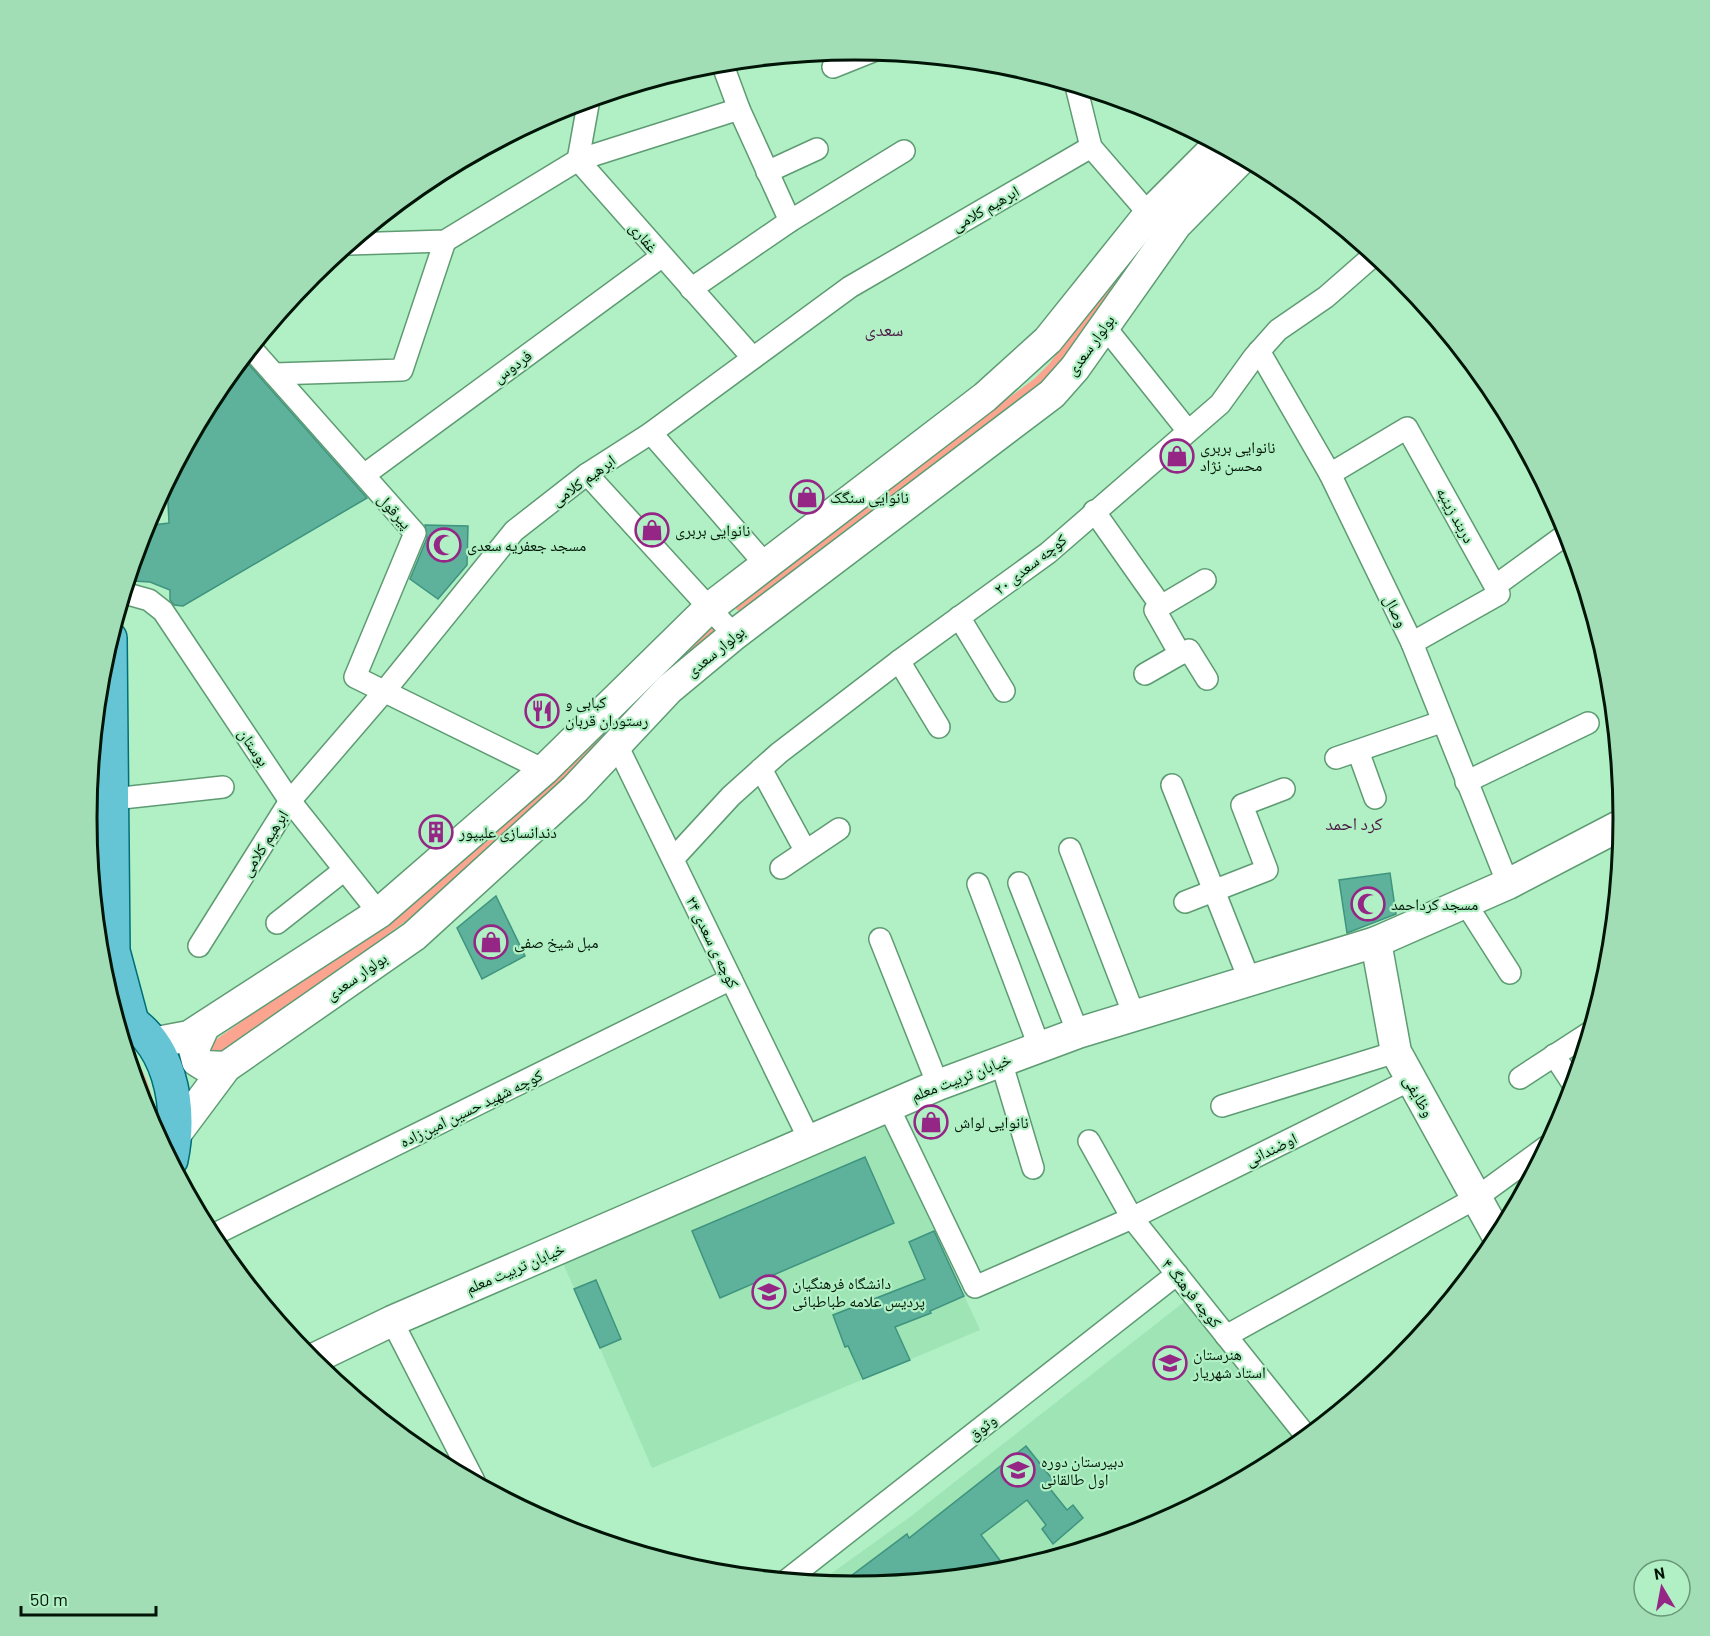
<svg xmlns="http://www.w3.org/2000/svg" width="1710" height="1636" font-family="Barlow,'Noto Naskh Arabic',sans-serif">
	<rect width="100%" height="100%" fill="#b0f0c4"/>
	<!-- built -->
	<g fill="#9ee4b4">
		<path d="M 883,1120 L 980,1330 L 652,1468 L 563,1263 L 650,1221 Z"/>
		<path d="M 1184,1302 L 1299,1443 L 1282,1457 L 1149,1528 L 1005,1572 L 855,1586 L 818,1583 L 910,1517 Z"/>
	</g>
	<!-- green -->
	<g fill="#fba48f">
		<path d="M 1177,196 L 1058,371 L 740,612 L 736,609 L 737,603 L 745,595 L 1034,379 L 1049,364 Z"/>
		<path d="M 713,625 L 719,629 L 600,746 L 425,907 L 227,1052 L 215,1055 L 210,1049 L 214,1041 L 415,899 Z"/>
		<path d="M 125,1045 C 145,1067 157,1100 154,1129 L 145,1112 Z"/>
	</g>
	<!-- building -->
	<g fill="#5eb19b" stroke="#3f947f" stroke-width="1.5">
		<path d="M 243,358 L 367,498 L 183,606 L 174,605 L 170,600 L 170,590 L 150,582 L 133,581 L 133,565 L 145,526 L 169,523 L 167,482 L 216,391 Z"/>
		<path d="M 425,525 L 468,526 L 467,565 L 438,599 L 410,579 L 427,538 Z"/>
		<path d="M 437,820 L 447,830 L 434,843 L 424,834 Z"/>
		<path d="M 1390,873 L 1396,914 L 1347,933 L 1339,880 Z"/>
		<path d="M 496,896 L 525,956 L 482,979 L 457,928 Z"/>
		<path d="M 865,1157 L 894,1223 L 720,1298 L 692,1231 Z"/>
		<path d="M 934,1231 L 964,1296 L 930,1311 L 931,1313 L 895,1327 L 910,1360 L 863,1379 L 848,1346 L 845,1347 L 833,1315 L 925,1279 L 909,1242 Z"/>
		<path d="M 596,1280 L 621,1339 L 600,1348 L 574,1289 Z"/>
		<path d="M 1026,1446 L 1053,1480 L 1047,1485 L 1067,1510 L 1073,1505 L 1083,1518 L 1053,1544 L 1042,1529 L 1046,1525 L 1027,1500 L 981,1535 L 1008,1571 L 976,1575 L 971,1568 L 959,1576 L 855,1586 L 839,1585 L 907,1534 L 909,1538 Z"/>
	</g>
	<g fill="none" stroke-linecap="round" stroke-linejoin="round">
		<defs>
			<g id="street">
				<path d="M 722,63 L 739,109 L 790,221"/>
				<path d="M 833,67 L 873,51"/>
				<path d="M 1076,86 L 1091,147 L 1149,214"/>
				<path d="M 589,99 L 578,160 L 753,358"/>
				<path d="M 767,172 L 817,149"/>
				<path d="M 349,244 L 445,241 L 578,160 L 739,109"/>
				<path d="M 691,289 L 790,221 L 904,151"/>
				<path d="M 1105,327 L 1188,431"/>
				<path d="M 251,348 L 415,533 L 355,677 L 544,770"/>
				<path d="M 1259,351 L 1330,474 L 1412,643 L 1508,884"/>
				<path d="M 274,374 L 402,370 L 445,241"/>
				<path d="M 651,433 L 765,564"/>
				<path d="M 587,474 L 734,635"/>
				<path d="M 1330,474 L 1407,428 L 1495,586 L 1499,594 L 1412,643"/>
				<path d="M 364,475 L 661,257"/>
				<path d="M 1094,511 L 1161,606 L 1155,610 L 1180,654 L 1189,650 L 1207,679"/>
				<path d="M 1495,586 L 1568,533"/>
				<path d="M 124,593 L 149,600 L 163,611 L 290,801 L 379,913"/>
				<path d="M 1161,606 L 1205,580"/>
				<path d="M 959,617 L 1004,691"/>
				<path d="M 899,661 L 939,727"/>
				<path d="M 1145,674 L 1180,654"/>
				<path d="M 616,743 L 810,1141"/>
				<path d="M 1358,751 L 1375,798"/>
				<path d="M 1336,758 L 1441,722"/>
				<path d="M 761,769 L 805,850"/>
				<path d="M 1466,782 L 1588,723"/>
				<path d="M 1172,785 L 1249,979"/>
				<path d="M 113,799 L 223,787"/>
				<path d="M 1070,849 L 1134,1015"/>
				<path d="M 673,859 L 731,796 L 779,753 L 899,661 L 1048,553 L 1220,404 L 1254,357 L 1278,330 L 1326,297 L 1374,255"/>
				<path d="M 781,868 L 839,829"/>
				<path d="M 1019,883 L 1078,1033"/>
				<path d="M 978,884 L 1039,1046"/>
				<path d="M 1185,902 L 1267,870 L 1242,805 L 1284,789"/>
				<path d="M 1466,904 L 1510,973"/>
				<path d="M 277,923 L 343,871"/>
				<path d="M 880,939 L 938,1085"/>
				<path d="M 199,946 L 290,801 L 383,693 L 514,531 L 587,474 L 651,433 L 850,287 L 1091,147"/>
				<path d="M 1554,1055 L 1573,1084"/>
				<path d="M 1001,1061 L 1033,1168"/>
				<path d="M 1520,1078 L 1589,1033"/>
				<path d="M 888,1106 L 975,1287 L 1132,1218 L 1410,1080"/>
				<path d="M 1222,1106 L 1396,1052"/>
				<path d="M 1089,1141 L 1132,1218 L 1307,1437"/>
				<path d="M 211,1236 L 731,979"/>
				<path d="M 392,1321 L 474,1481"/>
				<path d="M 1226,1336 L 1476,1198 L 1546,1147"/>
				<path d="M 787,1580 L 1177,1274"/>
			</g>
			<g id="secondary">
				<path d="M 1376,942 L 1396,1052 L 1498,1237"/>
				<path d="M 204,1027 L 194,1049 L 197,1061 L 205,1066 L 226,1067"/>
				<path d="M 152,1043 L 189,1036 L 379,913 L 544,770 L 708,609 L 985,397 L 1048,340 L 1149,214 L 1218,145"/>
				<path d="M 176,1134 L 226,1067 L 414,936 L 575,789 L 669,689 L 734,635 L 1052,394 L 1075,368 L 1176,225 L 1242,158"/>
				<path d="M 311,1360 L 392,1321 L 938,1085 L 1078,1033 L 1376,942 L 1508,884 L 1623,824"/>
			</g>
			<g id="primary">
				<path d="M 110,638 L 113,951 L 132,1022"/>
				<path d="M 87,826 L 87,809"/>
				<path d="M 115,1013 C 171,1037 182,1107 171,1160"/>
			</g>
		</defs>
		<!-- street casing -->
		<use href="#street" stroke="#5e9b73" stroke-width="24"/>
		<!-- secondary casing -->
		<use href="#secondary" stroke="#5e9b73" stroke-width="33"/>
		<!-- primary casing -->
		<use href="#primary" stroke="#006e7a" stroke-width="36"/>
		<!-- street -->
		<use href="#street" stroke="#fff" stroke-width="21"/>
		<!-- secondary -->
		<use href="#secondary" stroke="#fff" stroke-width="30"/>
		<!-- primary -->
		<use href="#primary" stroke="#66c5d4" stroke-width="33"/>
	</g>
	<!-- icons -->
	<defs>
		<symbol id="shop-ring" viewBox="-11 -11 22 22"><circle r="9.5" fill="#b0f0c4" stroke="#952686" stroke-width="1.5"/><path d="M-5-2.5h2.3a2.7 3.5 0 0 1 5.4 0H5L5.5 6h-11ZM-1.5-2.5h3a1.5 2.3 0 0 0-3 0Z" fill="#952686"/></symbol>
		<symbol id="mosque-ring" viewBox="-11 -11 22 22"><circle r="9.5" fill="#b0f0c4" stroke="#952686" stroke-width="1.5"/><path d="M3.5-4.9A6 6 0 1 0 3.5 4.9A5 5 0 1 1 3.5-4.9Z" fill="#952686"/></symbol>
		<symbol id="restaurant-ring" viewBox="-11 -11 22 22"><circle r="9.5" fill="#b0f0c4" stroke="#952686" stroke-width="1.5"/><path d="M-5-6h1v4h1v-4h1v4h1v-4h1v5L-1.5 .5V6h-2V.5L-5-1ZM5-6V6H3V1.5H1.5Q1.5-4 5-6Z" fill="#952686"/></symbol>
		<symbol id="building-ring" viewBox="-11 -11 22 22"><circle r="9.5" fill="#b0f0c4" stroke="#952686" stroke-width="1.5"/><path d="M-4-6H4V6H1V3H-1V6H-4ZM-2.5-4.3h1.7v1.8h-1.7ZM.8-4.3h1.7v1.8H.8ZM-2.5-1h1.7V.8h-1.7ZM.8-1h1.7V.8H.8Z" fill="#952686"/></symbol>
		<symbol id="university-ring" viewBox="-11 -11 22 22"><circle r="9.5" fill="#b0f0c4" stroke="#952686" stroke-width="1.5"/><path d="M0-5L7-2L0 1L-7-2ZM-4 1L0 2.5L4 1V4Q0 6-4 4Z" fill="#952686"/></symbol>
		<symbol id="school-ring" viewBox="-11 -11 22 22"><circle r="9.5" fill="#b0f0c4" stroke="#952686" stroke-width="1.5"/><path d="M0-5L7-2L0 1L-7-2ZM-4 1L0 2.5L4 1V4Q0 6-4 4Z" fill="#952686"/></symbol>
	</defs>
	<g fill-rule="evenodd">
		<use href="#shop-ring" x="1158" y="437" width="38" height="38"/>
		<use href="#shop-ring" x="788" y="478" width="38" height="38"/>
		<use href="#shop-ring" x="633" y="511" width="38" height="38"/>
		<use href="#mosque-ring" x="425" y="526" width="38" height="38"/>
		<use href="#restaurant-ring" x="523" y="692" width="38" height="38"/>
		<use href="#building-ring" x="417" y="813" width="38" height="38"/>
		<use href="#mosque-ring" x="1349" y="885" width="38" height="38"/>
		<use href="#shop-ring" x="472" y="923" width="38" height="38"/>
		<use href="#shop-ring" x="912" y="1103" width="38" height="38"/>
		<use href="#university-ring" x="750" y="1273" width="38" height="38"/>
		<use href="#school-ring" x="1151" y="1344" width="38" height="38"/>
		<use href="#school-ring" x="999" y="1451" width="38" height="38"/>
	</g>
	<g text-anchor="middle" stroke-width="4.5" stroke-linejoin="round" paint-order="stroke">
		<!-- street labels -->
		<g font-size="16" fill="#001507" stroke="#b0f0c4">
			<text transform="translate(985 208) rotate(-30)" y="6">ابرهیم کلامی</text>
			<text transform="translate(644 237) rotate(50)" y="6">غفاری</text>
			<text transform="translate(1090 345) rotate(-54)" y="6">بولوار سعدی</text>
			<text transform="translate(512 366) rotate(-36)" y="6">فردوس</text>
			<text transform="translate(583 480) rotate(-36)" y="6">ابرهیم کلامی</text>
			<text transform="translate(395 511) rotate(48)" y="6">پیرقول</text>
			<text transform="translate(1456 515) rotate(61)" y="6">دربند زینبه</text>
			<text transform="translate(1030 564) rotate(-38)" y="6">کوچه سعدی ۲۰</text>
			<text transform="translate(1396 611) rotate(64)" y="6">وصال</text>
			<text transform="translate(715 651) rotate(-39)" y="6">بولوار سعدی</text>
			<text transform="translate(254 747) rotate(56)" y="6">بوستان</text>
			<text transform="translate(264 843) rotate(-58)" y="6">ابرهیم کلامی</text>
			<text transform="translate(713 942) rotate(64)" y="6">کوچه ی سعدی ۲۴</text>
			<text transform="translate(356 976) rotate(-35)" y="6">بولوار سعدی</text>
			<text transform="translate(961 1077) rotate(-21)" y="6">خیابان تربیت معلم</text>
			<text transform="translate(1419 1096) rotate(61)" y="6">وظایفی</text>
			<text transform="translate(471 1108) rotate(-26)" y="6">کوچه شهید حسین امین‌زاده</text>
			<text transform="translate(1271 1149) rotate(-26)" y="6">اوضندانی</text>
			<text transform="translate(515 1268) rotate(-23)" y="6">خیابان تربیت معلم</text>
			<text transform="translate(1192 1293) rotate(51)" y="6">کوچه فرهنگ ۴</text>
			<text transform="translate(982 1427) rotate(-38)" y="6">وثوق</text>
		</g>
		<!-- poi labels -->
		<g font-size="16" fill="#001507" stroke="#b0f0c4" text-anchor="start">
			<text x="1200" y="453">نانوایی بربری<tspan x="1200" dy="18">محسن نژاد</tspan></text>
			<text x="830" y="503">نانوایی سنگک</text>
			<text x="675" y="536">نانوایی بربری</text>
			<text x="467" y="551">مسجد جعفریه سعدی</text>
			<text x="565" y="708">کبابی و<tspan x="565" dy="18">رستوران قربان</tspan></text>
			<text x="459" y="838">دندانسازی علیپور</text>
			<text x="1391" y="910">مسجد کرداحمد</text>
			<text x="514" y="948">مبل شیخ صفی</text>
			<text x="954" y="1128">نانوایی لواش</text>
			<text x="792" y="1289">دانشگاه فرهنگیان<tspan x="792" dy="18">پردیس علامه طباطبائی</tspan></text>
			<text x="1193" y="1360">هنرستان<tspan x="1193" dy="18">استاد شهریار</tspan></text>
			<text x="1041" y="1467">دبیرستان دوره<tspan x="1041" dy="18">اول طالقانی</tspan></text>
		</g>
		<!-- neighbourhood labels -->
		<g font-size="18" fill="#4c1744" stroke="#b0f0c4">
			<text x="884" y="336">سعدی</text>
			<text x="1354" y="830">کرد احمد</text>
		</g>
	</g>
	<!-- crop -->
	<path d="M0 0H1710V1636H0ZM97 818a758 758 0 1 1 1516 0a758 758 0 1 1-1516 0Z" fill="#a2deb5" fill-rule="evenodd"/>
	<path fill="none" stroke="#001507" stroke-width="3" d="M97 818a758 758 0 1 1 1516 0a758 758 0 1 1-1516 0Z"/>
	<!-- north arrow -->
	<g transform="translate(1662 1588) rotate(350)"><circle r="28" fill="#b0f0c4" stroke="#6a9878" stroke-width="1.5"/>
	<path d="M0-4.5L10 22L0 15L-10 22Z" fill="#952686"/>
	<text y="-9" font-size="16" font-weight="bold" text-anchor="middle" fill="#001507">N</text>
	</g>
	<!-- scale -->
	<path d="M21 1606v9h135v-9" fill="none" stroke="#001507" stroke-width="3"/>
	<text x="30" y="1606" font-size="18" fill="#001507" stroke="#b0f0c4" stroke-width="4.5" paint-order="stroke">50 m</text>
</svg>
